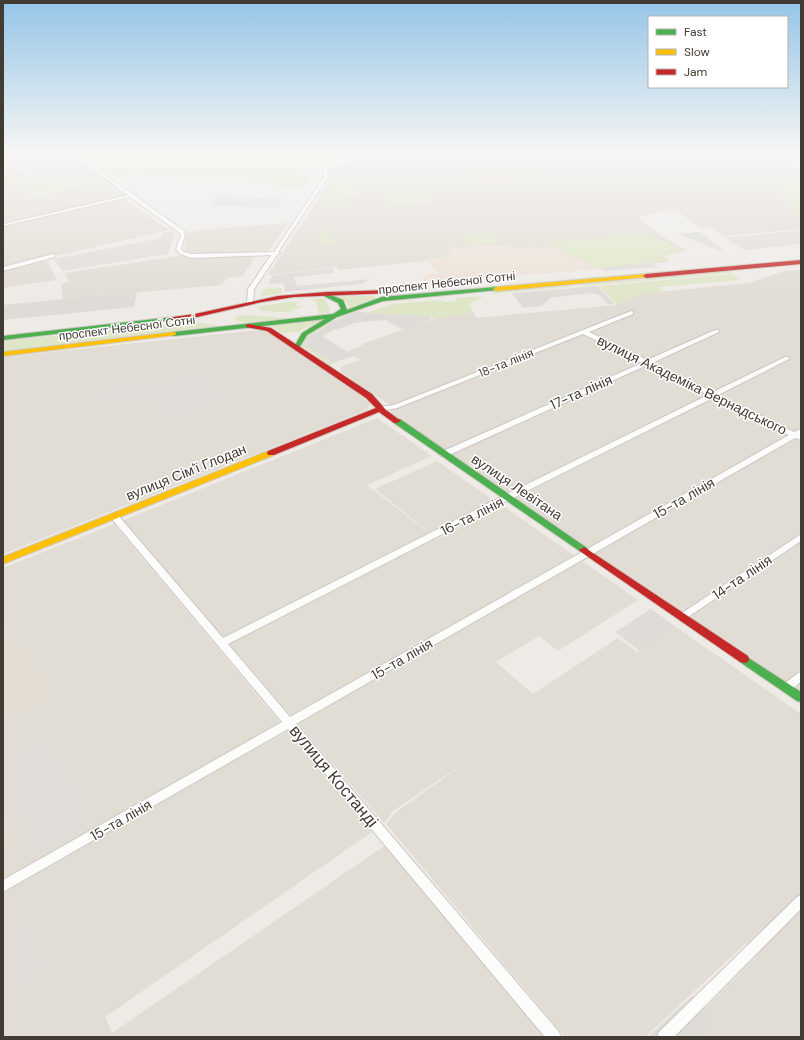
<svg xmlns="http://www.w3.org/2000/svg" width="804" height="1040" font-family="'DM Sans',sans-serif">
	<rect width="100%" height="100%" fill="#eeebe7"/>
	<!-- residential -->
	<g fill="#e1dcd4">
		<path d="M 3,154 L 67,154 L 71,157 L 3,171 Z"/>
		<path d="M 378,154 L 488,154 L 497,157 L 512,154 L 779,154 L 789,167 L 801,170 L 801,229 L 724,236 L 710,227 L 701,228 L 676,210 L 652,213 L 638,217 L 661,236 L 687,250 L 664,256 L 669,262 L 600,269 L 552,247 L 533,248 L 493,246 L 448,248 L 452,255 L 426,261 L 338,270 L 337,267 L 268,275 L 332,178 L 329,169 L 333,165 Z"/>
		<path d="M 75,158 L 127,196 L 26,218 L 27,220 L 124,199 L 169,230 L 3,268 L 3,173 Z"/>
		<path d="M 288,223 L 268,251 L 194,255 L 184,252 L 187,233 L 199,230 Z"/>
		<path d="M 257,255 L 242,276 L 228,278 L 221,285 L 63,299 L 61,285 L 68,281 L 64,273 L 178,256 L 201,258 Z"/>
		<path d="M 47,261 L 57,280 L 3,288 L 3,271 Z"/>
		<path d="M 787,270 L 801,270 L 801,698 L 392,414 L 388,404 L 340,371 L 342,366 L 360,360 L 347,351 L 363,345 L 362,344 L 440,317 L 473,312 L 476,318 L 617,305 L 639,294 L 749,283 Z"/>
		<path d="M 250,331 L 267,331 L 371,402 L 367,410 L 3,554 L 3,357 Z"/>
		<path d="M 377,418 L 432,456 L 367,485 L 437,539 L 503,506 L 638,600 L 558,651 L 539,636 L 496,662 L 533,694 L 618,638 L 637,652 L 676,627 L 801,714 L 801,1037 L 677,1037 L 758,955 L 745,944 L 645,1037 L 565,1037 L 386,824 L 395,813 L 473,757 L 393,811 L 384,823 L 122,521 Z"/>
		<path d="M 437,461 L 493,500 L 429,532 L 375,489 Z"/>
		<path d="M 114,524 L 281,724 L 33,873 L 287,731 L 372,832 L 105,1017 L 112,1033 L 387,844 L 552,1037 L 3,1037 L 3,853 L 19,844 L 3,809 L 3,718 L 48,696 L 3,620 L 3,568 Z"/>
	</g>
	<!-- commercial -->
	<path fill="#ede1d7" d="M 493,246 L 533,248 L 552,247 L 600,269 L 425,283 L 422,276 L 439,273 L 426,261 L 451,255 L 448,248 Z"/>
	<!-- industrial -->
	<g fill="#e1dcd8">
		<path d="M 801,230 L 801,244 L 744,250 L 725,238 Z"/>
		<path d="M 164,232 L 175,232 L 168,254 L 62,271 L 54,259 L 160,238 Z"/>
		<path d="M 204,373 L 237,400 L 170,423 L 147,398 L 95,407 L 92,387 Z"/>
		<path d="M 50,737 L 98,819 L 37,854 L 3,786 L 3,761 Z"/>
		<path d="M 11,881 L 50,970 L 3,1001 L 3,886 Z"/>
	</g>
	<!-- education -->
	<g fill="#e4ddd3">
		<path d="M 451,154 L 488,154 L 498,157 L 518,155 L 534,157 L 531,154 L 599,154 L 607,157 L 628,155 L 641,164 L 570,170 L 564,165 L 547,166 L 550,170 L 545,171 L 556,180 L 484,186 Z"/>
		<path d="M 3,620 L 49,696 L 3,718 Z"/>
		<path d="M 3,809 L 19,845 L 3,853 Z"/>
	</g>
	<!-- green -->
	<g fill="#dfe6c8">
		<path d="M 80,154 L 372,154 L 302,168 L 299,173 L 310,178 L 303,188 L 270,187 L 275,181 L 229,179 L 226,180 L 134,175 L 117,178 Z"/>
		<path d="M 32,176 L 39,179 L 11,185 L 5,183 Z"/>
		<path d="M 77,180 L 86,185 L 36,196 L 28,193 L 30,191 L 25,191 Z"/>
		<path d="M 335,181 L 351,181 L 360,194 L 343,195 L 350,206 L 319,209 Z"/>
		<path d="M 787,181 L 801,184 L 801,221 L 776,188 L 792,187 Z"/>
		<path d="M 425,192 L 432,201 L 391,205 L 384,196 Z"/>
		<path d="M 323,228 L 327,228 L 333,245 L 318,243 Z"/>
		<path d="M 491,232 L 500,243 L 471,245 L 463,235 Z"/>
		<path d="M 642,233 L 684,250 L 662,256 L 667,261 L 600,268 L 546,243 Z"/>
		<path d="M 688,269 L 689,270 L 383,295 Z"/>
		<path d="M 730,271 L 732,273 L 584,286 L 583,284 Z"/>
		<path d="M 733,274 L 741,280 L 659,287 L 664,292 L 639,294 L 617,305 L 599,286 Z"/>
		<path d="M 573,285 L 576,286 L 493,294 L 492,292 Z"/>
		<path d="M 281,288 L 282,293 L 260,297 L 264,289 Z"/>
		<path d="M 338,296 L 375,296 L 376,298 L 348,308 C 349,301 344,299 338,296 Z"/>
		<path d="M 484,296 L 469,304 L 473,312 L 433,319 L 430,316 L 367,313 L 392,304 L 440,300 L 442,302 L 457,301 L 456,298 Z"/>
		<path d="M 322,298 L 326,301 L 330,310 L 328,313 L 319,314 L 316,302 L 312,299 Z"/>
		<path d="M 295,301 L 299,303 L 296,304 L 296,306 L 301,306 L 301,308 L 292,309 L 292,312 L 303,313 L 263,311 L 256,307 Z"/>
		<path d="M 247,315 L 287,318 L 246,323 L 234,320 L 238,316 Z"/>
		<path d="M 323,320 L 298,332 L 282,333 L 271,326 Z"/>
		<path d="M 191,322 L 222,326 L 3,352 L 3,341 Z"/>
		<path d="M 328,323 L 328,326 L 315,332 L 305,344 L 333,363 L 330,365 L 302,346 L 301,343 L 312,331 Z"/>
	</g>
	<!-- parking -->
	<g fill="#dfdcd8">
		<path d="M 54,154 L 59,156 L 70,154 L 75,157 L 3,171 L 3,167 L 47,158 L 6,166 L 3,163 Z"/>
		<path d="M 218,196 L 283,199 L 277,208 L 211,206 Z"/>
		<path d="M 700,232 L 723,250 L 720,251 L 678,234 Z"/>
		<path d="M 653,263 L 657,267 L 605,271 L 600,268 Z"/>
		<path d="M 333,268 L 334,273 L 294,277 L 297,286 L 370,279 L 362,284 L 285,292 L 283,283 L 268,284 L 273,275 Z"/>
		<path d="M 598,286 L 614,304 L 608,304 L 600,295 L 591,293 L 550,298 L 542,306 L 523,308 L 512,293 Z"/>
		<path d="M 137,292 L 134,307 L 3,320 L 3,305 Z"/>
		<path d="M 359,311 L 367,313 L 429,316 L 432,319 L 403,330 L 385,320 L 355,323 L 332,331 L 322,336 L 354,356 L 333,363 L 305,345 L 309,336 L 328,326 L 328,323 Z"/>
		<path d="M 651,609 L 676,627 L 640,651 L 615,632 Z"/>
		<path d="M 692,996 L 716,1020 L 700,1037 L 648,1037 Z"/>
	</g>
	<g fill="none" stroke-linecap="round" stroke-linejoin="round">
		<defs>
			<g id="street">
				<path d="M 71,154 L 75,154 L 79,156 L 132,194 L 136,194 L 135,196 L 184,231 L 185,235 L 181,249 L 184,252 L 192,254 L 274,252 L 324,177 L 324,166 L 331,163 L 370,154 L 377,154 L 327,168 L 328,177 L 278,252 L 280,253 L 277,255 L 254,289 L 253,303 L 250,305 L 247,303 L 248,289 L 271,255 L 192,258 L 180,254 L 176,249 L 181,235 L 180,233 L 130,197 L 3,226 L 3,224 L 128,195 L 77,158 L 3,173 L 3,171 L 74,157 Z"/>
				<path d="M 794,166 L 801,169 L 801,171 L 793,168 Z"/>
				<path d="M 53,254 L 55,255 L 55,257 L 3,271 L 3,267 Z"/>
				<path d="M 631,311 L 633,312 L 633,314 L 589,332 L 647,360 L 715,330 L 719,330 L 719,332 L 652,363 L 713,392 L 785,357 L 789,357 L 789,359 L 718,395 L 794,432 L 801,429 L 801,434 L 800,435 L 801,435 L 801,440 L 795,438 L 296,724 L 559,1032 L 561,1037 L 545,1037 L 288,729 L 3,892 L 3,880 L 282,722 L 111,518 L 110,516 L 111,514 L 117,514 L 223,638 L 497,499 L 708,395 L 647,365 L 447,456 L 441,456 L 440,454 L 441,452 L 642,363 L 583,334 L 397,408 L 380,411 L 377,409 L 380,407 L 394,405 ZM 713,398 L 789,435 L 290,717 L 228,644 L 503,503 Z"/>
				<path d="M 801,534 L 801,541 L 685,619 L 679,619 L 677,617 L 679,615 Z"/>
				<path d="M 801,672 L 801,681 C 796,686 790,693 783,691 L 781,688 L 783,685 L 798,673 Z"/>
				<path d="M 801,895 L 801,909 L 674,1037 L 657,1037 L 659,1032 L 797,897 Z"/>
			</g>
			<g id="fast">
				<path d="M 496,287 L 498,288 L 498,290 L 383,301 L 337,317 L 307,335 L 299,348 L 297,349 L 294,347 L 302,333 L 325,319 L 174,336 L 171,334 L 174,332 L 333,314 L 341,309 L 338,303 L 324,296 L 323,295 L 326,293 L 343,300 L 347,310 L 382,297 Z"/>
				<path d="M 173,317 L 175,318 L 175,320 L 3,340 L 3,336 Z"/>
				<path d="M 394,419 L 400,419 L 587,548 L 589,550 L 587,552 L 581,552 L 394,423 L 393,421 Z"/>
				<path d="M 744,655 L 801,692 L 801,702 L 797,701 L 740,662 L 739,659 L 740,656 Z"/>
			</g>
			<g id="slow">
				<path d="M 646,274 L 649,276 L 648,277 L 496,291 L 493,289 L 496,287 Z"/>
				<path d="M 174,332 L 176,333 L 176,335 L 3,356 L 3,352 Z"/>
				<path d="M 268,451 L 274,451 L 275,453 L 274,455 L 3,564 L 3,557 Z"/>
			</g>
			<g id="jam">
				<path d="M 801,260 L 801,264 L 646,278 L 643,276 L 646,274 Z"/>
				<path d="M 391,290 L 394,292 L 393,293 L 294,297 L 262,302 L 184,320 L 173,321 L 170,319 L 173,317 L 195,314 L 278,296 L 326,292 Z"/>
				<path d="M 248,324 L 271,328 L 372,394 L 386,410 L 401,421 L 397,423 L 394,423 L 379,412 L 274,455 L 268,455 L 267,453 L 268,451 L 376,408 L 366,398 L 267,331 L 246,327 L 246,325 Z"/>
				<path d="M 584,547 L 748,656 L 749,659 L 748,662 L 744,663 L 740,662 L 581,552 L 579,550 Z"/>
			</g>
		</defs>
		<!-- street casing -->
		<use href="#street" stroke="#cac7c3" stroke-width="2"/>
		<!-- fast casing -->
		<use href="#fast" stroke="#cec8c0" stroke-width="2"/>
		<!-- slow casing -->
		<use href="#slow" stroke="#cec8c0" stroke-width="2"/>
		<!-- jam casing -->
		<use href="#jam" stroke="#cec8c0" stroke-width="2"/>
		<!-- street -->
		<use href="#street" fill="#fcfcfb" fill-rule="evenodd"/>
		<!-- fast -->
		<use href="#fast" fill="#4caf50" fill-rule="evenodd"/>
		<!-- slow -->
		<use href="#slow" fill="#ffc107" fill-rule="evenodd"/>
		<!-- jam -->
		<use href="#jam" fill="#c62828" fill-rule="evenodd"/>
		<!-- tram -->
		<path stroke="#d8d7d7" stroke-width="1" d="M 765,154 L 770,158 L 801,168"/>
	</g>
	<!-- sky -->
	<linearGradient id="sky" x2="0" y2="1"><stop stop-color="#95c5e8"/><stop offset="0.51" stop-color="#f7f6f4"/><stop offset="1" stop-color="#f7f6f4" stop-opacity="0"/></linearGradient>
	<rect width="804" height="300" fill="url(#sky)"/>
	<g text-anchor="middle" stroke-width="3" stroke-linejoin="round" paint-order="stroke">
		<!-- far-street labels -->
		<g font-size="12" fill="#423b34" stroke="#fff">
			<text transform="translate(447 283) rotate(-6)" y="4">проспект Небесної Сотні</text>
			<text transform="translate(127 328) rotate(-7)" y="4">проспект Небесної Сотні</text>
			<text transform="translate(506 363) rotate(-22)" y="4">18-та лінія</text>
		</g>
		<!-- street labels -->
		<g font-size="14" fill="#423b34" stroke="#fff">
			<text transform="translate(692 385) rotate(26)" y="5">вулиця Академіка Вернадського</text>
			<text transform="translate(581 392) rotate(-24)" y="5">17-та лінія</text>
			<text transform="translate(186 472) rotate(-22)" y="5">вулиця Сім'ї Глодан</text>
			<text transform="translate(517 487) rotate(34)" y="5">вулиця Левітана</text>
			<text transform="translate(684 498) rotate(-30)" y="5">15-та лінія</text>
			<text transform="translate(472 516) rotate(-27)" y="5">16-та лінія</text>
			<text transform="translate(742 577) rotate(-34)" y="5">14-та лінія</text>
			<text transform="translate(402 659) rotate(-30)" y="5">15-та лінія</text>
			<text transform="translate(121 820) rotate(-30)" y="5">15-та лінія</text>
		</g>
		<!-- near-street labels -->
		<g font-size="17" fill="#423b34" stroke="#fff">
			<text transform="translate(334 776) rotate(50)" y="6">вулиця Костанді</text>
		</g>
	</g>
	<!-- border -->
	<rect width="804" height="1040" fill="none" stroke="#423b34" stroke-width="8"/>
	<!-- legend -->
	<rect x="648" y="16" width="140" height="72" fill="#ffffff" stroke="#b3b1ae"/>
	<rect x="656" y="29" width="20" height="6" fill="#4caf50" stroke="#b3b1ae"/>
	<text x="684" y="36" font-size="12" fill="#423b34">Fast</text>
	<rect x="656" y="49" width="20" height="6" fill="#ffc107" stroke="#b3b1ae"/>
	<text x="684" y="56" font-size="12" fill="#423b34">Slow</text>
	<rect x="656" y="69" width="20" height="6" fill="#c62828" stroke="#b3b1ae"/>
	<text x="684" y="76" font-size="12" fill="#423b34">Jam</text>
</svg>
